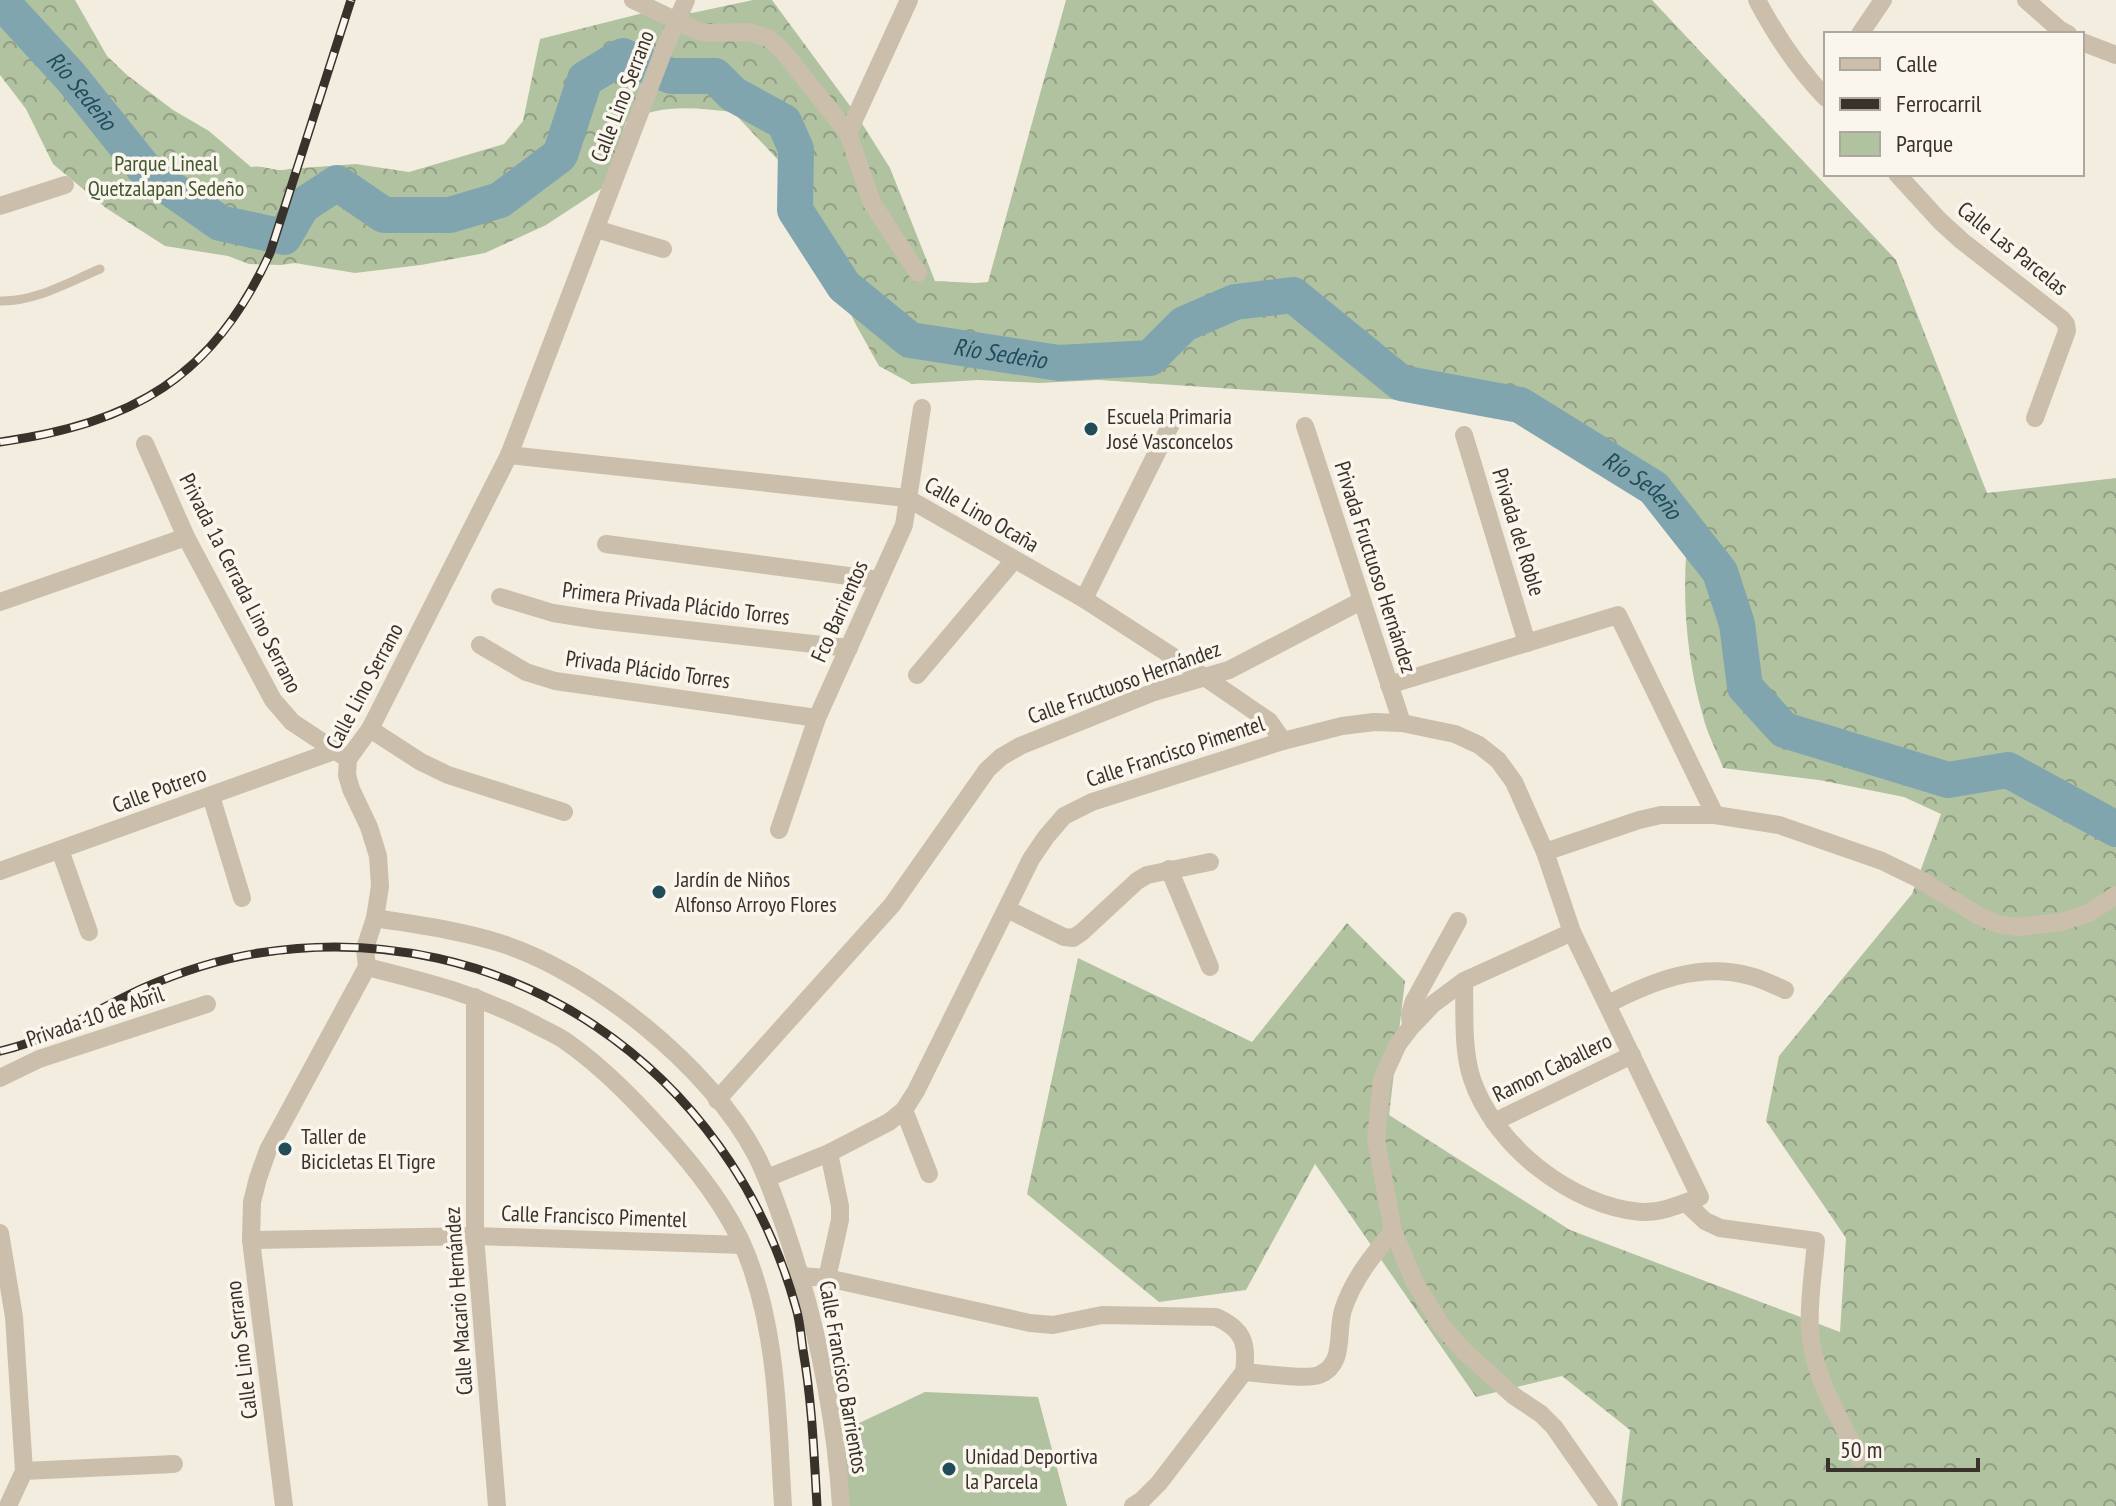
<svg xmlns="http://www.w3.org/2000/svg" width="2116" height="1506" font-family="'PT Sans Narrow',sans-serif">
	<defs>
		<pattern id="forest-crowns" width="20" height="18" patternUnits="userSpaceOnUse" patternTransform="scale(2)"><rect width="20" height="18" fill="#b1c2a0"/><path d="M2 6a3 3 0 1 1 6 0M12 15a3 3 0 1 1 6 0" fill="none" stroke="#919e83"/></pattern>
	</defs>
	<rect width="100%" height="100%" fill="#f3ede0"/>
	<!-- green -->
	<path fill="#b1c2a0" d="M 925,1392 L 1038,1397 L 1067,1506 L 844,1506 L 838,1433 Z"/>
	<!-- forest -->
	<path fill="url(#forest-crowns)" d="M 0,0 L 75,0 L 107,56 L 127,75 L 173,110 L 209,131 L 251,167 C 265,164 274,173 289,169 L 356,164 L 409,172 L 504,144 L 523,121 L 540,39 L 663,8 L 692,13 L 753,0 L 772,0 L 856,114 L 890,168 L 935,281 L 976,283 L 988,282 L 1066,0 L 1652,0 L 1896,260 L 1987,493 L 2116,478 L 2116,1506 L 1621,1506 L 1630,1430 L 1562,1376 L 1476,1397 L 1315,1164 L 1246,1290 L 1159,1302 L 1027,1194 L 1078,958 L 1252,1042 L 1347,923 L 1405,981 L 1389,1115 L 1570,1230 L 1840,1332 L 1846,1238 L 1766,1121 L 1779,1056 L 1912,894 L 1941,814 L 1904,797 L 1819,780 L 1723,768 C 1717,751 1707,734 1703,716 C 1685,654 1681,588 1689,524 L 1667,499 L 1600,453 L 1511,413 L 1402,400 L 1099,380 L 1039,383 L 978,380 L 912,384 L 879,366 L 855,323 L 780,162 L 733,112 C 695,108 661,103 626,122 L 607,185 L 546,225 L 485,253 L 421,265 L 355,273 L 295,263 L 281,265 L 249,264 L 228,256 L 165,246 L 106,208 L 53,164 L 26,109 L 0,75 Z"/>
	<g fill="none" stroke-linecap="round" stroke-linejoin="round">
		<!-- river -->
		<path stroke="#80a5af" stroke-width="36" id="s1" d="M 0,0 L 70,76 L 147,172 L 220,223 L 284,237 L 302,206 L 337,183 L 384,215 L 450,215 L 500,200 L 560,155 L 585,79 L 623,56 L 671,76 L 715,76 L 733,94 L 784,122 L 796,149 L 795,210 L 844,286 L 910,340 L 1059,363 L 1150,358 L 1184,324 L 1235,302 L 1293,295 L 1401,383 L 1520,405 L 1654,488 L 1720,572 L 1737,624 L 1745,687 L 1784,730 L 1948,780 L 2008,770 L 2116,829"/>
		<!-- service -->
		<path stroke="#cbbfac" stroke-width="9" d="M 0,301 C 35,302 69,282 100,269"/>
		<!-- minor -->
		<g stroke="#cbbfac" stroke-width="18">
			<path d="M 633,0 L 698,31 L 709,33 L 750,32 L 768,38 L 782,50 L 848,133 L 872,203 L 918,273"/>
			<path d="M 1757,0 C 1776,36 1798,69 1826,98"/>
			<path d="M 2026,0 L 2059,29 L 2068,34"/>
			<path d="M 1860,34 L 1883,0"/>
			<path d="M 2082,42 L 2116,55"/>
			<path d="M 848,133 L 909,0"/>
			<path d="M 1897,174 L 1940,221 L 1962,241 L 2062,319 L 2066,324 L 2067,331 L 2035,418"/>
			<path d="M 0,206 L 65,185"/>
			<path d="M 596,229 L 663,249"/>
			<path d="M 1305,426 L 1402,723"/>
			<path d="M 1464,435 L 1527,643"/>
			<path d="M 145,444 L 186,537 L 273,700 L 292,722 L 348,759"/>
			<path d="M 509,455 L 907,498 L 1084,599 L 1206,678 L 1269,721 L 1283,741"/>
			<path d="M 606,544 L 879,580"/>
			<path d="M 500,597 L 553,613 L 598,620 L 849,648"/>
			<path d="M 1084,599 L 1173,420"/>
			<path d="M 0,602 L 186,537"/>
			<path d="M 480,645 L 526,672 L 555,681 L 817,718"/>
			<path d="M 917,675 L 1014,560"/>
			<path d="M 1389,685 L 1618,615 L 1715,815"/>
			<path d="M 370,729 L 421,762 L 448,775 L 564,812"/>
			<path d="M 211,796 L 242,898"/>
			<path d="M 779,830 L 817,718 L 904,525 L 922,408"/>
			<path d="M 60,850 L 89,932"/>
			<path d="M 1545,852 L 1639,820 L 1661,815 L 1715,815 L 1779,825 L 1882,861 L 1919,879 L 1979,916 L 1998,924 L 2017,927 L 2061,922 L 2089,913 L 2116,895"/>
			<path d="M 1169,869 L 1210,967"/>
			<path d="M 0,871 L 334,751"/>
			<path d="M 1007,909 L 1064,937 L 1073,938 L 1082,932 L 1137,881 L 1147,875 L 1210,862"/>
			<path d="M 375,918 C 417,925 459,930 500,943 C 592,972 711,1068 756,1155 C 768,1178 776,1203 785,1228 C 815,1317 835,1412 841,1506"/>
			<path d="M 1572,932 L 1464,981 L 1433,1004 L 1411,1027 L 1398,1044 L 1382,1079 L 1376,1139 L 1393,1231 L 1415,1283 L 1441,1325 L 1464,1351 L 1514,1396 L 1541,1414 L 1554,1427 L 1609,1506"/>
			<path d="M 367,967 C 427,982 476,994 532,1023 C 543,1029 555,1034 564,1040 C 606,1069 641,1107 674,1144 C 707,1182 738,1224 753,1272 C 778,1347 778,1429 783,1506"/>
			<path d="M 475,997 L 475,1236 L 497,1506"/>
			<path d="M 1608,1004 C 1653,981 1699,962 1750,976 C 1762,979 1774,985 1785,990"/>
			<path d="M 1411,1027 L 1410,1014 L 1414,1001 L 1458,921"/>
			<path d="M 0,1078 L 39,1059 L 207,1004"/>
			<path d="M 717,1100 L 892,905 L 987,770 L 1001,757 L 1020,746 L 1154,692 L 1229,670 L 1361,601"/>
			<path d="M 904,1110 L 929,1174"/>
			<path d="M 1494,1122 L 1632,1055"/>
			<path d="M 767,1178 L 829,1153 L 889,1122 L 904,1110 L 916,1091 L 1031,859 L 1046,837 L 1064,816 L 1092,802 L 1283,741 L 1342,726 L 1374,722 L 1402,723 L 1455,734 L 1479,745 L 1498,760 L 1514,782 L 1545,852 L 1572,932 L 1700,1197 C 1681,1204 1662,1213 1641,1212 C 1571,1206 1494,1145 1472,1079 C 1462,1049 1465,1013 1464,981"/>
			<path d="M 1686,1203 L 1705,1221 L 1720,1228 L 1816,1241 C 1814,1268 1808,1302 1810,1329 C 1812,1374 1839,1417 1859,1458"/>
			<path d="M 0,1233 L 14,1317 L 24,1471 L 8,1506"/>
			<path d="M 251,1240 L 475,1236 L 742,1245"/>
			<path d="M 801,1276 L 827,1278 L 1030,1323 L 1053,1325 L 1102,1315 L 1216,1317 C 1243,1329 1248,1343 1244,1372 L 1159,1483 L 1141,1501 L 1133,1506"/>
			<path d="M 827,1278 L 840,1220 L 840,1206 L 829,1153"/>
			<path d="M 1244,1372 C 1260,1373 1307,1380 1319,1375 C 1346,1364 1336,1333 1343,1310 C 1353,1279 1373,1255 1393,1231"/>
			<path d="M 24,1471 L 174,1464"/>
			<path d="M 284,1506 L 251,1240 L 252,1202 L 258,1178 L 268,1150 L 367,967 L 365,948 L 375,918 L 380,886 L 378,856 L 369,827 L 351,789 L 347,775 L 348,759 L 370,729 L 509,455 L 663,52 L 686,0"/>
		</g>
		<defs>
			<g id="rail">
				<path d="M 0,442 C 133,423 213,378 270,253 L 351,0"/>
				<path d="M 0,1051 C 50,1040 97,1009 143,988 C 180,972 219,959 259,953 C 507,914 730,1069 796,1308 C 800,1321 801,1336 803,1350 C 812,1402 814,1453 817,1506"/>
			</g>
		</defs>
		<!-- rail casing -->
		<use href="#rail" stroke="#39322b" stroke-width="9"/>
		<!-- rail -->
		<use href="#rail" stroke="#faf6ed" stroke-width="6" stroke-dasharray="18" stroke-linecap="butt"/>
	</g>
	<!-- markers -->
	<g fill="#214c5a" stroke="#faf6ed" stroke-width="3">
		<circle cx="1091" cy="429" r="8"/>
		<circle cx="659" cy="892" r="8"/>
		<circle cx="285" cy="1149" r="8"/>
		<circle cx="949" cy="1469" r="8"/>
	</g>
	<g text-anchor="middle" stroke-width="7" stroke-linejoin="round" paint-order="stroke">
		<!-- street labels -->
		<g font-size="22" fill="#39322b" stroke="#faf6ed">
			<text transform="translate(622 96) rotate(-69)" y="8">Calle Lino Serrano</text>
			<text transform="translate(2013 248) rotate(39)" y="8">Calle Las Parcelas</text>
			<text transform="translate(982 514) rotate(30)" y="8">Calle Lino Ocaña</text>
			<text transform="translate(1519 532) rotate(73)" y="8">Privada del Roble</text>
			<text transform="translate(1376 567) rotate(72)" y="8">Privada Fructuoso Hernández</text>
			<text transform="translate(241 583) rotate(63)" y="8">Privada 1a Cerrada Lino Serrano</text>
			<text transform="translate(676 603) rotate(7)" y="8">Primera Privada Plácido Torres</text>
			<text transform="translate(839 611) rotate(-66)" y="8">Fco Barrientos</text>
			<text transform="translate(648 669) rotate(8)" y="8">Privada Plácido Torres</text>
			<text transform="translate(1124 682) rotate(-20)" y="8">Calle Fructuoso Hernández</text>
			<text transform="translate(364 686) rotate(-62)" y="8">Calle Lino Serrano</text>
			<text transform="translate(1175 751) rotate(-18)" y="8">Calle Francisco Pimentel</text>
			<text transform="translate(159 789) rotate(-20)" y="8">Calle Potrero</text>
			<text transform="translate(95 1016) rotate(-19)" y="8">Privada 10 de Abril</text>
			<text transform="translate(1552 1067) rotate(-26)" y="8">Ramon Caballero</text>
			<text transform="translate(594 1216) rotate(2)" y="8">Calle Francisco Pimentel</text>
			<text transform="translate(458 1301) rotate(-94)" y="8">Calle Macario Hernández</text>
			<text transform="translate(241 1350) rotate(-97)" y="8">Calle Lino Serrano</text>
			<text transform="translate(844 1377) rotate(80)" y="8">Calle Francisco Barrientos</text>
		</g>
		<!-- park labels -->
		<g font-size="22" fill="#42572f" stroke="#faf6ed">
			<text x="166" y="171">Parque Lineal<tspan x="166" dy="25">Quetzalapan Sedeño</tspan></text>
		</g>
		<!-- poi labels -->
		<g font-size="22" fill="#39322b" stroke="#faf6ed" text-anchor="start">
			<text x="1107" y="424">Escuela Primaria<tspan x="1107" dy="25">José Vasconcelos</tspan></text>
			<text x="675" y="887">Jardín de Niños<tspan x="675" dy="25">Alfonso Arroyo Flores</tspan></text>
			<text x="301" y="1144">Taller de<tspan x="301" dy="25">Bicicletas El Tigre</tspan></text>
			<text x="965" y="1464">Unidad Deportiva<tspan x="965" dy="25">la Parcela</tspan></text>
		</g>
		<!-- water labels -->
		<g font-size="24" font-style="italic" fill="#214c5a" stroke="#faf6ed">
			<text dy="8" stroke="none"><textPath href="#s1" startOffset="122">Río Sedeño</textPath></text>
			<text dy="8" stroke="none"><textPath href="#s1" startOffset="1370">Río Sedeño</textPath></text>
			<text dy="8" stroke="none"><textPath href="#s1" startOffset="2090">Río Sedeño</textPath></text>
		</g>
	</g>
	<!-- legend -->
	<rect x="1824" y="32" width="260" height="144" fill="#faf6ed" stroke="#ada89f" stroke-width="2"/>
	<rect x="1840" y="58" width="40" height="12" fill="#cbbfac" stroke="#ada89f" stroke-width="2"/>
	<text x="1896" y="72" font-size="24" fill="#39322b">Calle</text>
	<rect x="1840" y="98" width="40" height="12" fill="#39322b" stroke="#ada89f" stroke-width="2"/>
	<text x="1896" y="112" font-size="24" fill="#39322b">Ferrocarril</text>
	<rect x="1840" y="132" width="40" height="24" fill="#b1c2a0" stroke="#ada89f" stroke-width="2"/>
	<text x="1896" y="152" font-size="24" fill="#39322b">Parque</text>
	<!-- scale -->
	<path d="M1828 1458v12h150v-12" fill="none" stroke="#39322b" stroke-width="4"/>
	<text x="1840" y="1458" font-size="24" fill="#39322b" stroke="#faf6ed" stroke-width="6" paint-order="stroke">50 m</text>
</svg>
